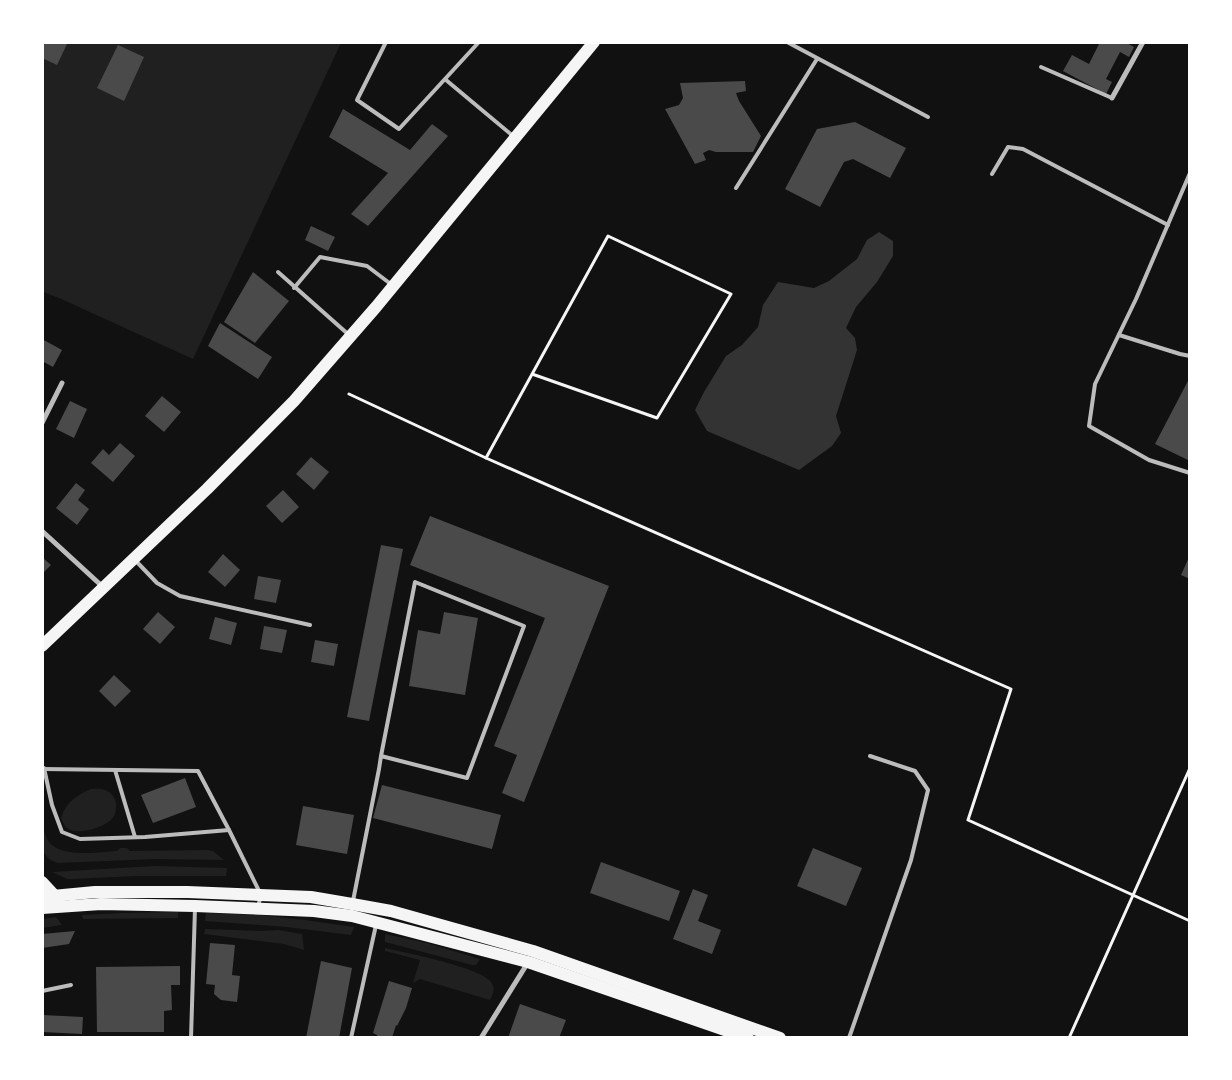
<svg xmlns="http://www.w3.org/2000/svg" width="1232" height="1080" font-family="'Exo 2',sans-serif">
	<rect width="100%" height="100%" fill="#111"/>
	<!-- green -->
	<g fill="#202020">
		<path d="M 42,43 L 341,43 L 193,359 L 59,298 L 43,292 Z"/>
		<path d="M 91,789 C 96,789 102,788 107,791 C 118,796 119,812 111,820 C 102,828 77,836 67,828 C 64,826 63,822 61,818 C 67,801 76,796 91,789 Z"/>
		<path d="M 42,824 C 44,829 45,835 47,839 C 58,859 98,852 117,851 L 120,848 L 127,848 L 130,851 L 207,850 L 213,851 L 224,860 L 154,859 L 58,863 C 38,857 42,840 42,824 Z"/>
		<path d="M 154,866 L 227,868 L 226,876 L 136,876 L 72,879 L 67,879 L 52,872 Z"/>
		<path d="M 178,912 L 178,918 L 83,919 L 82,915 L 122,913 Z"/>
		<path d="M 206,913 L 260,915 L 305,920 L 354,927 L 351,935 L 287,927 L 205,921 Z"/>
		<path d="M 56,917 L 62,925 L 43,928 L 43,919 Z"/>
		<path d="M 205,929 L 262,931 L 278,930 L 302,934 L 304,950 L 284,944 L 204,934 Z"/>
		<path d="M 385,934 L 427,943 L 480,959 L 476,965 L 472,965 L 385,942 Z"/>
		<path d="M 385,948 C 406,953 480,967 491,982 C 496,989 493,993 490,1000 L 420,979 L 413,983 L 420,960 L 385,951 Z"/>
	</g>
	<!-- water -->
	<path fill="#333" d="M 879,232 L 893,241 L 893,256 L 877,282 L 856,307 L 846,328 L 855,338 L 857,350 L 836,416 L 841,433 L 832,446 L 799,470 L 707,431 L 695,410 L 704,392 L 726,356 L 742,345 L 758,327 L 763,305 L 778,282 L 814,288 L 829,281 L 857,259 L 867,240 Z"/>
	<!-- building -->
	<g fill="#4a4a4a">
		<path d="M 42,42 L 68,42 L 57,65 L 42,58 Z"/>
		<path d="M 1100,42 L 1125,42 L 1134,47 L 1129,57 L 1120,52 L 1106,79 L 1112,82 L 1106,94 L 1063,71 L 1072,55 L 1089,64 Z"/>
		<path d="M 118,45 L 144,57 L 124,101 L 97,88 Z"/>
		<path d="M 745,81 L 746,91 L 736,93 L 739,101 L 761,136 L 753,152 L 716,152 L 709,150 L 703,153 L 706,160 L 695,164 L 665,109 L 679,105 L 683,98 L 680,83 Z"/>
		<path d="M 343,109 L 410,150 L 432,124 L 448,136 L 368,226 L 351,214 L 388,173 L 329,137 Z"/>
		<path d="M 855,122 L 906,148 L 890,178 L 853,159 L 844,162 L 820,207 L 785,189 L 817,129 Z"/>
		<path d="M 311,226 L 335,237 L 328,251 L 305,240 Z"/>
		<path d="M 253,272 L 289,301 L 255,343 L 224,322 Z"/>
		<path d="M 220,323 L 272,357 L 258,379 L 208,346 Z"/>
		<path d="M 42,339 L 62,350 L 53,367 L 42,361 Z"/>
		<path d="M 1190,377 L 1190,461 L 1155,444 Z"/>
		<path d="M 162,396 L 181,412 L 164,432 L 145,416 Z"/>
		<path d="M 70,401 L 87,409 L 74,438 L 56,429 Z"/>
		<path d="M 120,443 L 135,456 L 113,482 L 91,463 L 103,449 L 109,455 Z"/>
		<path d="M 311,457 L 329,472 L 314,490 L 296,474 Z"/>
		<path d="M 76,483 L 85,490 L 78,500 L 89,509 L 77,525 L 56,508 Z"/>
		<path d="M 283,490 L 299,507 L 282,523 L 266,506 Z"/>
		<path d="M 430,516 L 609,586 L 524,802 L 502,793 L 517,755 L 494,746 L 545,618 L 410,565 Z"/>
		<path d="M 381,545 L 403,549 L 369,721 L 347,717 Z"/>
		<path d="M 223,554 L 240,570 L 225,587 L 208,572 Z"/>
		<path d="M 1190,555 L 1190,579 L 1181,575 Z"/>
		<path d="M 42,557 L 51,565 L 42,574 Z"/>
		<path d="M 258,576 L 281,580 L 276,603 L 254,599 Z"/>
		<path d="M 158,612 L 175,627 L 160,644 L 143,629 Z"/>
		<path d="M 444,612 L 478,618 L 465,695 L 409,686 L 418,630 L 440,634 Z"/>
		<path d="M 215,617 L 237,623 L 231,645 L 209,639 Z"/>
		<path d="M 264,626 L 287,630 L 282,653 L 260,649 Z"/>
		<path d="M 315,640 L 338,644 L 334,666 L 311,662 Z"/>
		<path d="M 114,675 L 131,691 L 115,707 L 99,691 Z"/>
		<path d="M 185,778 L 196,807 L 153,823 L 141,795 Z"/>
		<path d="M 382,785 L 501,815 L 492,849 L 373,818 Z"/>
		<path d="M 303,806 L 354,815 L 347,854 L 296,845 Z"/>
		<path d="M 813,848 L 862,868 L 846,906 L 797,886 Z"/>
		<path d="M 601,862 L 680,891 L 669,921 L 590,893 Z"/>
		<path d="M 693,889 L 708,895 L 698,921 L 721,930 L 712,954 L 673,939 Z"/>
		<path d="M 75,931 L 69,944 L 42,948 L 42,934 Z"/>
		<path d="M 210,943 L 235,945 L 232,975 L 240,976 L 237,1002 L 221,1000 L 214,994 L 215,985 L 206,984 Z"/>
		<path d="M 321,961 L 352,968 L 339,1038 L 306,1038 Z"/>
		<path d="M 180,966 L 180,985 L 171,985 L 172,1010 L 164,1011 L 164,1032 L 97,1032 L 96,967 Z"/>
		<path d="M 389,981 L 412,988 L 406,1008 L 397,1026 L 396,1025 L 392,1038 L 377,1038 L 377,1035 L 373,1033 Z"/>
		<path d="M 520,1004 L 566,1020 L 559,1038 L 508,1038 Z"/>
		<path d="M 42,1015 L 83,1017 L 82,1034 L 42,1032 Z"/>
	</g>
	<g fill="none" stroke-linecap="round" stroke-linejoin="round">
		<!-- path -->
		<g stroke="#f5f5f5" stroke-width="3">
			<path d="M 349,394 L 486,458 L 1011,689 L 968,820 L 1190,921"/>
			<path d="M 486,458 L 608,236 L 731,294 L 657,418 L 532,374"/>
			<path d="M 1069,1038 L 1190,768"/>
		</g>
		<!-- service -->
		<g stroke="#bcbcbc" stroke-width="4">
			<path d="M 386,42 L 357,100 L 399,129 L 479,42"/>
			<path d="M 787,42 L 928,117"/>
			<path d="M 1041,67 L 1112,98"/>
			<path d="M 446,80 L 513,136"/>
			<path d="M 1190,173 L 1136,299 L 1095,384 L 1089,426 L 1149,460 L 1190,473"/>
			<path d="M 992,174 L 1008,147 L 1023,149 L 1168,225"/>
			<path d="M 736,188 L 817,59"/>
			<path d="M 278,272 L 349,335"/>
			<path d="M 294,288 L 320,257 L 367,266 L 392,285"/>
			<path d="M 1119,335 L 1180,354 L 1190,356"/>
			<path d="M 135,560 L 157,583 L 180,596 L 310,625"/>
			<path d="M 44,768 L 52,805 L 62,832 L 80,839 L 145,837 L 229,830"/>
			<path d="M 42,769 L 198,771 L 229,830 L 261,895 L 258,907"/>
			<path d="M 115,770 L 135,837"/>
			<path d="M 353,901 L 379,769 L 381,756 L 415,582 L 524,626 L 467,778 L 381,756"/>
			<path d="M 42,991 L 71,985"/>
			<path d="M 191,1038 L 195,908"/>
			<path d="M 351,1038 L 376,925"/>
			<path d="M 849,1038 L 911,860 L 928,790 L 915,771 L 870,756"/>
		</g>
		<!-- minor -->
		<g stroke="#bcbcbc" stroke-width="5">
			<path d="M 1112,98 L 1143,42"/>
			<path d="M 42,423 L 62,383"/>
			<path d="M 42,531 L 103,587"/>
			<path d="M 481,1038 L 527,964"/>
		</g>
		<!-- primary -->
		<g stroke="#f5f5f5" stroke-width="12">
			<path d="M 42,646 L 207,489 L 294,401 L 376,307 L 594,42"/>
			<path d="M 42,882 L 55,896 L 57,902"/>
			<path d="M 42,897 L 95,892 L 187,892 L 311,897 L 352,904 L 391,911 L 533,951 L 780,1038"/>
			<path d="M 42,908 L 101,904 L 195,906 L 314,911 L 352,916 L 528,962 L 748,1038"/>
		</g>
	</g>
	<!-- border -->
	<rect width="1232" height="1080" fill="none" stroke="#ffffff" stroke-width="88"/>
</svg>
